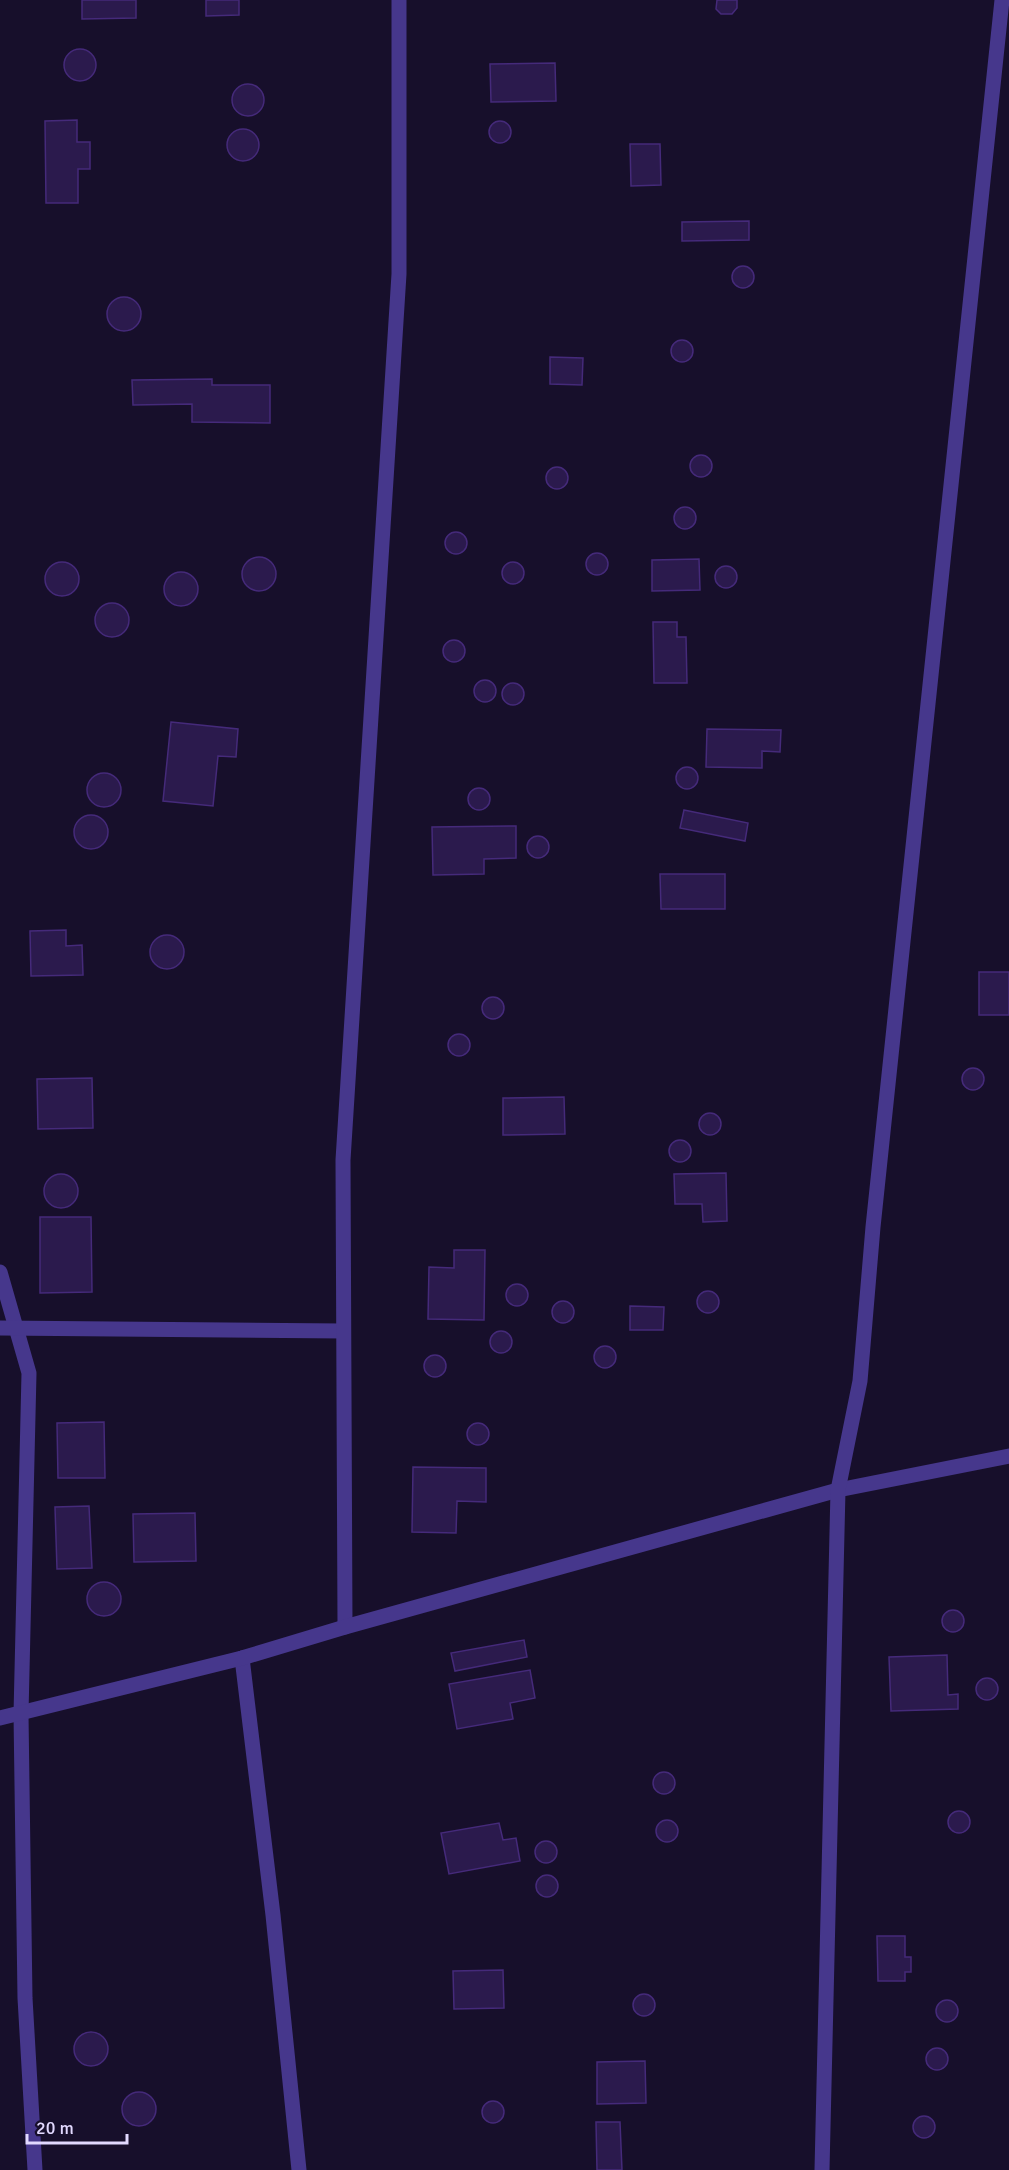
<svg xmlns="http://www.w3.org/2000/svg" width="1009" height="2170" font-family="Signika,sans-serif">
	<rect width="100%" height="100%" fill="#170f2b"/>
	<!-- building -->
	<g fill="#2b1a4d" stroke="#452a7a" stroke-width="1.5">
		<path d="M 82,0 L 136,0 L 136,18 L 82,19 Z"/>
		<path d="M 206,0 L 239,0 L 239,15 L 206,16 Z"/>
		<path d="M 717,0 L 737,0 L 737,8 L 732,14 L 721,14 L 716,9 Z"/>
		<circle cx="80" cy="65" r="16"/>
		<path d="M 555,63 L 556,101 L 491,102 L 490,64 Z"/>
		<circle cx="248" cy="100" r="16"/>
		<path d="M 77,120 L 77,142 L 90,142 L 90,169 L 78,169 L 78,203 L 46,203 L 45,121 Z"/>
		<circle cx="500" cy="132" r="11"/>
		<circle cx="243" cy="145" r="16"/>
		<path d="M 630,144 L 660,144 L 661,185 L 631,186 Z"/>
		<path d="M 749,221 L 749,240 L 682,241 L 682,222 Z"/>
		<circle cx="743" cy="277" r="11"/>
		<circle cx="124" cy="314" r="17"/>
		<circle cx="682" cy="351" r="11"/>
		<path d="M 550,357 L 583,358 L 582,385 L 550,384 Z"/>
		<path d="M 212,379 L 212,385 L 270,385 L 270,423 L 192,422 L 192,404 L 133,405 L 132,380 Z"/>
		<circle cx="701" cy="466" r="11"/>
		<circle cx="557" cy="478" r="11"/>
		<circle cx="685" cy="518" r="11"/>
		<circle cx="456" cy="543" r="11"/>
		<circle cx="597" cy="564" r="11"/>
		<circle cx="259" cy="574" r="17"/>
		<path d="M 699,559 L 700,590 L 652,591 L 652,560 Z"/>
		<circle cx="62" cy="579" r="17"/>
		<circle cx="513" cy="573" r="11"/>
		<circle cx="726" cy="577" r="11"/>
		<circle cx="181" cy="589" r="17"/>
		<circle cx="112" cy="620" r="17"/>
		<path d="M 653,622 L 677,622 L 677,637 L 686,637 L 687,683 L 654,683 Z"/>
		<circle cx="454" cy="651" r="11"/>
		<circle cx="485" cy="691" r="11"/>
		<circle cx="513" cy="694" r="11"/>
		<path d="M 171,722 L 238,729 L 236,757 L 218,756 L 213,806 L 163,801 Z"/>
		<path d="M 707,729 L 781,730 L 780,752 L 762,751 L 762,768 L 706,767 Z"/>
		<circle cx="687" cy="778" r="11"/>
		<circle cx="104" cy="790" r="17"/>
		<circle cx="479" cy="799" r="11"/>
		<path d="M 684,810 L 748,823 L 745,841 L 680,828 Z"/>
		<circle cx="91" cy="832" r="17"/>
		<path d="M 516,826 L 516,858 L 484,859 L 484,874 L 433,875 L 432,827 Z"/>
		<circle cx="538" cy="847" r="11"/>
		<path d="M 660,874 L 725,874 L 725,909 L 661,909 Z"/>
		<path d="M 66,930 L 66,946 L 82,945 L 83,975 L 31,976 L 30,931 Z"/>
		<circle cx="167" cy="952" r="17"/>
		<rect x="979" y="972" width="30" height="43"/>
		<circle cx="493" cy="1008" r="11"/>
		<circle cx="459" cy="1045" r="11"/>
		<circle cx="973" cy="1079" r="11"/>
		<path d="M 92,1078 L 93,1128 L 38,1129 L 37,1079 Z"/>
		<path d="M 564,1097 L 565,1134 L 503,1135 L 503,1098 Z"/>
		<circle cx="710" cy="1124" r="11"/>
		<circle cx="680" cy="1151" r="11"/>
		<path d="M 726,1173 L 727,1221 L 703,1222 L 702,1204 L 675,1204 L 674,1174 Z"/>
		<circle cx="61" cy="1191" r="17"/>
		<path d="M 40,1217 L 91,1217 L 92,1292 L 40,1293 Z"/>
		<path d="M 454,1250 L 485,1250 L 484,1320 L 428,1319 L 429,1267 L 454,1268 Z"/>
		<circle cx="517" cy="1295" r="11"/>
		<circle cx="708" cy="1302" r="11"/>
		<circle cx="563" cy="1312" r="11"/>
		<path d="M 630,1306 L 664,1307 L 663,1330 L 630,1330 Z"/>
		<circle cx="501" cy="1342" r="11"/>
		<circle cx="605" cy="1357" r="11"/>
		<circle cx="435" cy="1366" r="11"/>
		<path d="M 104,1422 L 105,1478 L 58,1478 L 57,1423 Z"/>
		<circle cx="478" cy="1434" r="11"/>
		<path d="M 413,1467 L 486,1468 L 486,1502 L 457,1501 L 456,1533 L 412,1532 Z"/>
		<path d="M 89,1506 L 92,1568 L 57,1569 L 55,1507 Z"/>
		<path d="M 195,1513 L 196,1561 L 134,1562 L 133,1514 Z"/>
		<circle cx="104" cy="1599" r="17"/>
		<circle cx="953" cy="1621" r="11"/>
		<path d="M 524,1640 L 527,1657 L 455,1671 L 451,1653 Z"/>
		<path d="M 947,1655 L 948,1695 L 958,1694 L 958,1709 L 891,1711 L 889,1657 Z"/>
		<path d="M 530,1670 L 535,1698 L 510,1703 L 513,1719 L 457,1729 L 449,1684 Z"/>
		<circle cx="987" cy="1689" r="11"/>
		<circle cx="664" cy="1783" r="11"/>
		<circle cx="959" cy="1822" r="11"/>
		<circle cx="667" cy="1831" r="11"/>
		<path d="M 499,1823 L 503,1840 L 516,1838 L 520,1861 L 449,1874 L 441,1833 Z"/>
		<circle cx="546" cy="1852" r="11"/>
		<circle cx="547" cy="1886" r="11"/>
		<path d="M 877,1936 L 905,1936 L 905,1957 L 911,1957 L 911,1972 L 905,1972 L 905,1981 L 878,1981 Z"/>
		<path d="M 503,1970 L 504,2008 L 454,2009 L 453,1971 Z"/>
		<circle cx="644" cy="2005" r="11"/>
		<circle cx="947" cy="2011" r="11"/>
		<circle cx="91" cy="2049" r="17"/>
		<circle cx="937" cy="2059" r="11"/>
		<path d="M 645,2061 L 646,2103 L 597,2104 L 597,2062 Z"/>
		<circle cx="139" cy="2109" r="17"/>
		<circle cx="493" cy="2112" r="11"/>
		<circle cx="924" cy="2127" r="11"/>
		<path d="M 596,2122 L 620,2122 L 622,2170 L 597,2170 Z"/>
	</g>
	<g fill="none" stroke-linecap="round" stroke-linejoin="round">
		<!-- minor -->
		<g stroke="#46378c" stroke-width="15">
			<path d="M 0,1272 L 29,1373 L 21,1714 L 25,1998 L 35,2170"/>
			<path d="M 0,1328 L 343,1331"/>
			<path d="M 345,1627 L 343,1160 L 399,274 L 399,0"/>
			<path d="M 242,1658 L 273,1915 L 299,2170"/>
			<path d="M 0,1718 L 242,1658 L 345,1627 L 838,1490 L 1009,1456"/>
			<path d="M 822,2170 L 838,1490 L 860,1381 L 873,1227 L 1002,0"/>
		</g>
	</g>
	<!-- scale -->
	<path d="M27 2134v9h100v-9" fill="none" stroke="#e2d9ff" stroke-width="3"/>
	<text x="36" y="2134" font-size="18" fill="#e2d9ff" stroke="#170f2b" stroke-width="4.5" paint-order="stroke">20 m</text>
</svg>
